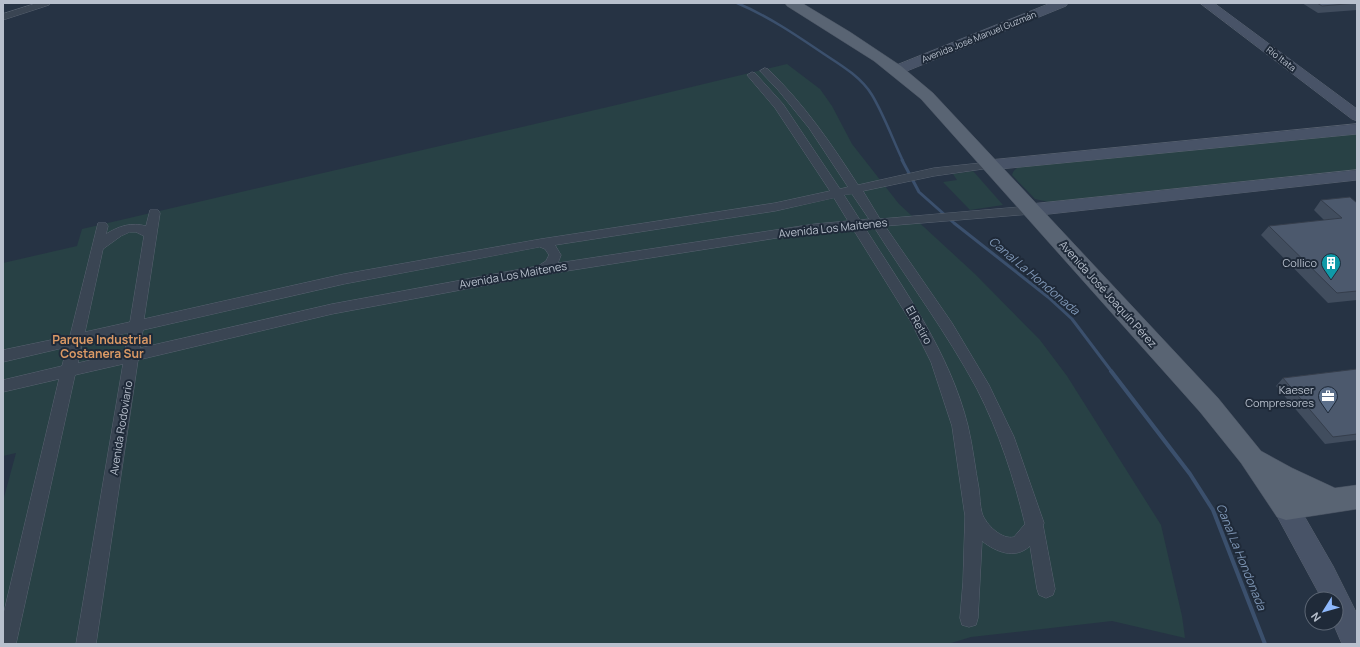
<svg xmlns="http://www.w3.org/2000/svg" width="1360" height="647" font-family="Manrope,sans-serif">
	<rect width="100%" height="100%" fill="#263344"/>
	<!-- green -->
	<g fill="#284145">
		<path d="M 787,64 L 820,89 L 832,106 L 852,144 L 899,204 L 975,274 L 1040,340 L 1067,376 L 1161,525 L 1182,616 L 1185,638 L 1112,621 L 971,637 L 948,644 L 3,644 L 3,501 L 16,453 L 3,456 L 3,263 L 77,246 L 82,229 L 625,103 Z"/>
		<path d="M 1357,133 L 1357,170 L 1048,202 L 1035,199 L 1012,175 C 1014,168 1019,167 1025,165 Z"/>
		<path d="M 973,171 L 1003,205 L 970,210 L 943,182 L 957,180 L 953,174 Z"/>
	</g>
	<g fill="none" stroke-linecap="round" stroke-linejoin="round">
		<!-- stream-far2 -->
		<path stroke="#3b506d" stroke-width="2.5" d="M 737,3 C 768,16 796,35 824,54 C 841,65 861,77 872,95 C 884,115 893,140 903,161"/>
		<!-- stream-far1 -->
		<path stroke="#3b506d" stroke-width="3" d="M 902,160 L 919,192 L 954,223 L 1048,297 L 1072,319 L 1112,372"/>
		<!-- stream -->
		<path stroke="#3b506d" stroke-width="4" d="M 1111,371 L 1190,474 L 1213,510 L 1265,644"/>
		<defs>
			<g id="street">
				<path d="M 37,3 L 50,3 L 49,5 L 3,20 L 3,14 Z"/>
				<path d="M 765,68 L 768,69 C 804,104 831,143 858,185 L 934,168 L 990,162 L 994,163 L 996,165 L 994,167 L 990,168 L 934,176 L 863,191 L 880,219 L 1031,206 L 1035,207 L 1037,210 L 1035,213 L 1031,214 L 885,226 L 952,323 L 989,385 L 1014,437 L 1044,523 L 1043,525 L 1055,589 L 1053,595 L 1046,598 L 1039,595 L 1037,589 L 1030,546 C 1015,560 996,552 982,541 L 978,618 L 976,625 L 969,627 L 962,625 L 960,618 L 963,582 L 965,516 L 952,426 L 931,362 L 911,322 L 853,229 L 815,232 L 541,275 L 332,314 L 138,360 L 96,644 L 76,644 L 123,364 L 75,375 L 16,644 L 3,644 L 3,616 L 59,379 L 3,392 L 3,380 L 62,366 L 67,347 L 3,362 L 3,350 L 70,336 L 98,223 L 106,223 L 108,226 L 106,234 C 119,226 131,222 146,226 L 150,210 L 158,210 L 160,213 L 144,319 L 344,274 L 541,239 L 775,203 L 830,191 L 775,108 L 747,75 L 752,72 L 755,73 L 783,104 L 840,189 L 848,187 L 809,128 L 778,90 L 760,71 ZM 852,194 L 869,219 L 860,220 L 844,195 ZM 834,198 L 848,221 L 815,224 L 558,263 L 561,255 L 555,245 L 775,211 ZM 874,227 C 908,281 947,333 977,389 C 999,432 1014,478 1025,524 L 1014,537 C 1002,540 986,525 982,513 C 980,506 980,497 979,489 C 975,468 973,447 968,426 C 950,353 905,291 865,228 ZM 130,232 L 136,232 L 144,236 L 130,322 L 85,332 L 103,249 L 121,236 ZM 540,247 L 545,249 L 549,255 L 546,261 L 538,266 L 332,304 L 140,348 L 143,330 L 344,284 ZM 128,333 L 125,352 L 78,363 L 82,344 Z"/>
			</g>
			<g id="secondary">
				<path d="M 1051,3 L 1068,3 L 1066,6 L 902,73 L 897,74 L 892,73 L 890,70 L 892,67 Z"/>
				<path d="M 1200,3 L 1214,3 L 1357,109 L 1357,121 L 1352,119 Z"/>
				<path d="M 1357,124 L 1357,134 L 990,170 L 984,168 L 982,165 L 984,162 L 990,160 Z"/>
				<path d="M 1357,170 L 1357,180 L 1031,216 L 1025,214 L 1022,210 L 1025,206 L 1031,204 Z"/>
				<path d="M 1286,497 L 1295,500 L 1333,566 L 1357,614 L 1357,644 L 1342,644 L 1333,623 L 1336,623 L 1336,599 L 1322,599 L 1277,516 L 1274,508 L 1277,500 Z"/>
			</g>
			<path id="primary" d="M 785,3 L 802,3 L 850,32 L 901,66 L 933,93 L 1218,398 L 1261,451 L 1292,468 L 1335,488 L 1357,485 L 1357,509 L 1286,520 L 1277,517 L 1241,463 L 1200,412 L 921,99 L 874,61 L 787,6 Z"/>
		</defs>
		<!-- street casing -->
		<use href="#street" stroke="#596371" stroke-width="1"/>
		<!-- secondary casing -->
		<use href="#secondary" stroke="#596371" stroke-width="1"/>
		<!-- primary casing -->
		<use href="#primary" stroke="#444e5d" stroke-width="1"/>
		<!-- street -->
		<use href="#street" fill="#3a4553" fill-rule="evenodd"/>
		<!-- secondary -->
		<use href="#secondary" fill="#485367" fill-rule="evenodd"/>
		<!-- primary -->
		<use href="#primary" fill="#596473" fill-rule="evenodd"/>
	</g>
	<!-- wall -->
	<g fill="#414d5e">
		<path d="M 1302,3 L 1357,3 L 1357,10 L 1318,13 Z"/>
		<path d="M 1321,200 L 1357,203 L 1357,300 L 1328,303 L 1261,235 L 1269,226 L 1324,220 L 1314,210 Z"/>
		<path d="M 1357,369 L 1357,440 L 1325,444 L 1276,386 L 1283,378 Z"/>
	</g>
	<!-- building -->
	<g fill="#4c596d" stroke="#353e4c">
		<path d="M 1317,3 L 1357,3 L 1322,6 Z"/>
		<path d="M 1350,197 L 1357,203 L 1357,291 L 1337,293 L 1269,226 L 1342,218 L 1321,200 Z"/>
		<path d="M 1357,369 L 1357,434 L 1333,437 L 1283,378 Z"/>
	</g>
	<!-- icons -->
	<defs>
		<symbol id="building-pin" viewBox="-11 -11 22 30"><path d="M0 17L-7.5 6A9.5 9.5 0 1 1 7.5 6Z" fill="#0f9aa8" stroke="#1f2a39"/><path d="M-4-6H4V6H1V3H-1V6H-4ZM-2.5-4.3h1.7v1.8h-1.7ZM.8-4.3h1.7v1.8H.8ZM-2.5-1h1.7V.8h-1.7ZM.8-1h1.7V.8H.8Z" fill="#fff"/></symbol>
		<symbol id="office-pin" viewBox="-11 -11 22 30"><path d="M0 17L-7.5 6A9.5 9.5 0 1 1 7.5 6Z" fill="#5c6f8a" stroke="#1f2a39"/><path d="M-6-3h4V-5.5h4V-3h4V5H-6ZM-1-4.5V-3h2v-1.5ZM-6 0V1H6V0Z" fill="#fff"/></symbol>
	</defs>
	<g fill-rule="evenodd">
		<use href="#building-pin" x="1320" y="252" width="22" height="30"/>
		<use href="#office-pin" x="1317" y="385" width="22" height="30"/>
	</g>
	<g text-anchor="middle" stroke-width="4" stroke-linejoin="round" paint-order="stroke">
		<!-- far-street labels -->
		<g font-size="9" fill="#b8c0cd" stroke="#1f2a39">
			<text transform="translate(979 37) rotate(-22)" y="3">Avenida José Manuel Guzmán</text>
			<text transform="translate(1281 59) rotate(37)" y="3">Río Itata</text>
		</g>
		<!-- street labels -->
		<g font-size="11" fill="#b8c0cd" stroke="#1f2a39">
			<text transform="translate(833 228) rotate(-6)" y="4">Avenida Los Maitenes</text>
			<text transform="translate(513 275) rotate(-10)" y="4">Avenida Los Maitenes</text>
			<text transform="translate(1108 294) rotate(48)" y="4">Avenida José Joaquín Pérez</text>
			<text transform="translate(919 325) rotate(61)" y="4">El Retiro</text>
			<text transform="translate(121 428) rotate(-81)" y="4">Avenida Rodoviario</text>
		</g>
		<!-- poi labels -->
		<g font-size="11" fill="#b8c0cd" stroke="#1f2a39" text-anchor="end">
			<text x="1317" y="267">Collico</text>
			<text x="1314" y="394">Kaeser<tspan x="1314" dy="13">Compresores</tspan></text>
		</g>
		<!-- water labels -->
		<g font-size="12" font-style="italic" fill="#7e96b5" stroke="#1f2a39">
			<text transform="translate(1034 276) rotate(40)" y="4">Canal La Hondonada</text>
			<text transform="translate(1241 557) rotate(68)" y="4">Canal La Hondonada</text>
		</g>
		<!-- neighbourhood labels -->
		<g font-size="12" font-weight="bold" fill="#db9965" stroke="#1f2a39">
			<text x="102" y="344">Parque Industrial<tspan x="102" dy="14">Costanera Sur</tspan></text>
		</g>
	</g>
	<!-- border -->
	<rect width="1360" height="647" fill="none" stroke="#b8c0cd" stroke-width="8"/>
	<!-- north arrow -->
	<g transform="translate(1324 611) rotate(233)"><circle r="19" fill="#1f2a39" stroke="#5c6674"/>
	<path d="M0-3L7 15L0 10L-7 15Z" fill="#8eb8fc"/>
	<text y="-6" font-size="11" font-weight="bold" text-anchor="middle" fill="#b8c0cd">N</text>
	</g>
</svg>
